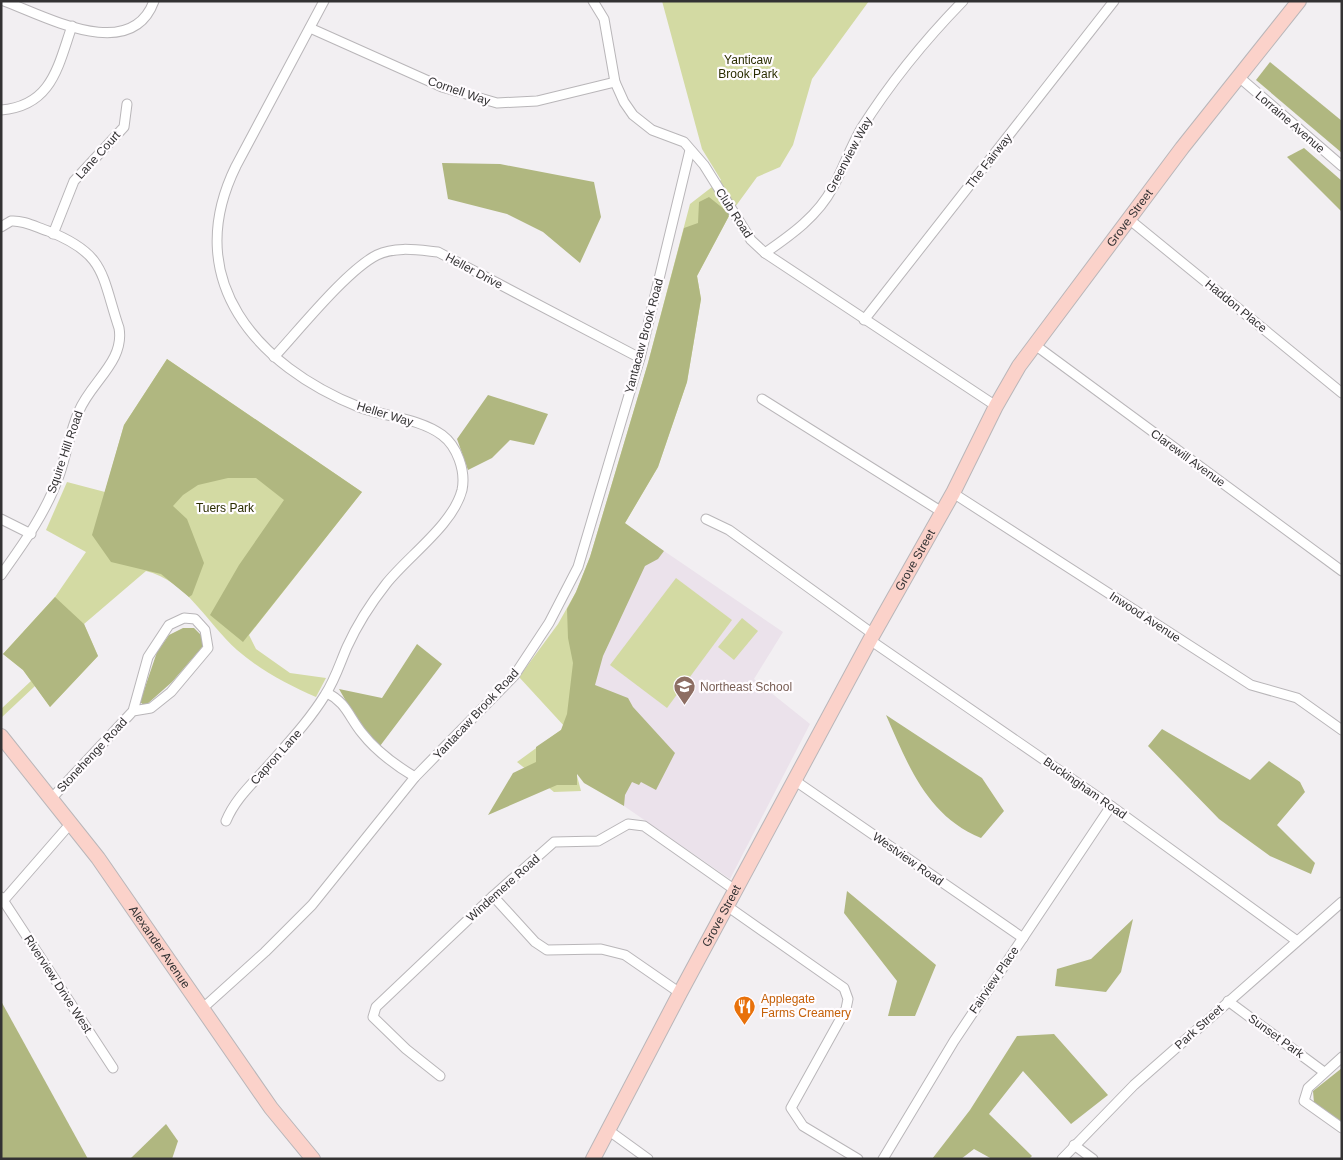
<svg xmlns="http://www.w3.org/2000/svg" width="1343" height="1160" font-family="Arial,sans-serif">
	<rect width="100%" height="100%" fill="#f2eff2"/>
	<!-- built -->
	<path fill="#ebe2eb" d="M 642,536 L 783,632 L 754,679 L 810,724 L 730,879 L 624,806 L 581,687 Z"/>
	<!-- green -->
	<g fill="#d3daa3">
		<path d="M 662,1 L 869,1 L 812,79 L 793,145 L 780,167 L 757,177 L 730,214 L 697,276 L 701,299 L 687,382 L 658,467 L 625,523 L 581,687 L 576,772 L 581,791 L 554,792 L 517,762 L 565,727 L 519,677 L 558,624 L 576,592 L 590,557 L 648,363 L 690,204 L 721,180 L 702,149 Z"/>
		<path d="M 167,359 L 362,492 L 249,635 L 256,649 L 290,673 L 326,678 L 316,697 C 288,685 260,670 237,650 C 207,623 187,581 146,571 L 84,624 L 98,656 L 50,707 L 35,686 L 1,718 L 1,709 L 31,681 L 23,670 L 3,654 L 55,597 L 86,552 L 46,530 L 67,482 L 105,492 L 124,425 Z"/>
		<path d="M 676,578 L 732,620 L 667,708 L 610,665 Z"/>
		<path d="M 742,618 L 758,631 L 734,660 L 718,647 Z"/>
	</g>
	<!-- forest -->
	<g fill="#b0b780">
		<path d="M 1270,62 L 1342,121 L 1342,153 L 1256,80 Z"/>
		<path d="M 1304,148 L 1342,181 L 1342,212 L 1287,157 Z"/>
		<path d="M 442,163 L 500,164 L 594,182 L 601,217 L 580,263 L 543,232 L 507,214 L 448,199 Z"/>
		<path d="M 709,197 L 730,214 L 697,276 L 701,299 L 687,382 L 658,467 L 625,523 L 664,551 L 658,559 L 645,566 L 603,656 L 595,685 L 628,698 L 633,707 L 675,753 L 656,790 L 641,782 L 639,785 L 632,782 L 625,795 L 624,806 L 584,783 L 577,774 L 577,785 L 557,785 L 488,815 L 513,773 L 536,762 L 536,747 L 561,730 L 567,714 L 573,663 L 568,638 L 567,609 L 576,592 L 590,557 L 648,363 L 684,228 L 698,223 L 699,202 Z"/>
		<path d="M 167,359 L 362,492 L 243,642 L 210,615 L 239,565 L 284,500 L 256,478 L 228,478 L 198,485 L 183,495 L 173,506 L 187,519 L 204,563 L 192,595 L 189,597 L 161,574 L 111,562 L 92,535 L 124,425 Z"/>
		<path d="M 488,395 L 548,414 L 534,445 L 510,440 L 492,458 L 468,470 L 457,439 Z"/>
		<path d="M 55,597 L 84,624 L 98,656 L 50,707 L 23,670 L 3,654 Z"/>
		<path d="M 183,628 L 194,628 L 203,637 L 204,645 L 172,682 L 145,706 L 140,702 L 157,652 L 169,635 Z"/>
		<path d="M 417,644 L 442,664 L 380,746 L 358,722 L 339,689 L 382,698 Z"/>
		<path d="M 886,715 L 982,778 L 1004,811 L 981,838 C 927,816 908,765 886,715 Z"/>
		<path d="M 1162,729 L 1250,780 L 1269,761 L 1300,782 L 1305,792 L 1277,825 L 1315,863 L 1311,874 L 1270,856 L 1219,819 L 1148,746 Z"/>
		<path d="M 847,891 L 936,965 L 915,1016 L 888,1016 L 897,981 L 844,913 Z"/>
		<path d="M 1133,919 L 1121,972 L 1106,992 L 1055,986 L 1057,969 L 1091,959 Z"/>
		<path d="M 1,1001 L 88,1159 L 1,1159 Z"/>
		<path d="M 1054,1034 L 1108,1095 L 1071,1124 L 1023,1071 L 989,1114 L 1032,1156 L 1029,1159 L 992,1159 L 974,1149 L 961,1159 L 932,1159 L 970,1110 L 1017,1036 Z"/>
		<path d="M 1342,1068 L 1342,1122 L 1314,1103 L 1313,1091 Z"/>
		<path d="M 166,1124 L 178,1141 L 172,1159 L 130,1159 Z"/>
	</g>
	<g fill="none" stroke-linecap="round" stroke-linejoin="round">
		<defs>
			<g id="street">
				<path d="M 4,1 C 45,16 131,64 154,1"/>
				<path d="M 593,1 L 604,19 L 615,82 L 624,102 L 633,115 L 652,130 L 684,142 L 704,165 L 751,240 L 765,253 L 996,406"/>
				<path d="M 310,28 L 442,87 L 497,103 L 537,101 L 615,82"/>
				<path d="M 1239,77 L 1342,166"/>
				<path d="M 1,110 C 52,106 58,66 72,26"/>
				<path d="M 1130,220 L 1342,393"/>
				<path d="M 1,227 L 11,221 C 23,220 36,227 48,231 C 106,254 101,274 119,328 C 125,361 91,382 79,411 C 70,431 67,452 60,473 C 47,511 24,543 1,575"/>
				<path d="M 53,234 L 74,181 L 124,127 L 127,104"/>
				<path d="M 765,253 C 791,235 818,216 833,187 C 843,169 850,148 861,129 C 890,83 924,41 963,1"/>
				<path d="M 864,320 L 1114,1"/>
				<path d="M 1035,345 L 1342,571"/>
				<path d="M 274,357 C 299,330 347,270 377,255 C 396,246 418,250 438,252 L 640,358"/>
				<path d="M 762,399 L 942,512"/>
				<path d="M 953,493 L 1251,685 L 1297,698 L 1342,730"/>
				<path d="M 1,519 L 31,534"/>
				<path d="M 706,519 L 729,530 L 873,634"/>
				<path d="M 870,640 L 1111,806 L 1297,941"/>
				<path d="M 327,693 C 346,702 349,717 362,733 C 376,751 395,765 415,777"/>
				<path d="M 794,780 L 1023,938"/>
				<path d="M 51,799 L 133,711 L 148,657 L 169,625 L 184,618 L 195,619 L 205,630 L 208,648 L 171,692 L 151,708 L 133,711"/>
				<path d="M 226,821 C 235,799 252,784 268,766 C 288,743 309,721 325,695 C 335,680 340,663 347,647 C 357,625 371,603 386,584 C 408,556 453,525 462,490 C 466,471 457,446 442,435 C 419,418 385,417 359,407 C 257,366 180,280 236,166 L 324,1"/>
				<path d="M 493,896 L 535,942 L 547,950 L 601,949 L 625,955 L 680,993"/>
				<path d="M 1,897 L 113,1068"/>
				<path d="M 4,900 L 71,823"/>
				<path d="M 727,906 L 844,988 L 848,999 L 846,1009 L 791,1108 L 803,1126 L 858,1159"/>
				<path d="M 1228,1001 L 1324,1072"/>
				<path d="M 203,1008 L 265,952 L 312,905 L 415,777 L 514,676 L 549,623 L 578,567 L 640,358 L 690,150"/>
				<path d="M 1342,1057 L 1308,1088 L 1304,1101 L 1342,1128"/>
				<path d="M 440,1076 L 406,1049 L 373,1017 L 376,1007 L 493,896 L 554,842 L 598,841 L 628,824 L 644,826 L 735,890"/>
				<path d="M 608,1130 L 648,1159"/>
				<path d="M 1074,1145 L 1093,1159"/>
				<path d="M 883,1159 L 954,1041 L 1111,806"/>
				<path d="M 1062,1159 L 1134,1085 L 1342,902"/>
			</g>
			<g id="secondary">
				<path id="s1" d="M 1,736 L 98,858 L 271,1108 L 313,1159"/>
				<path id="s2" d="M 593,1159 L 680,993 L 870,640 L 953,493 L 996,406 L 1019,366 L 1182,148 L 1299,1"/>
			</g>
		</defs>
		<!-- street casing -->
		<use href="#street" stroke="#b9b6b9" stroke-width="11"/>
		<!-- secondary casing -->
		<use href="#secondary" stroke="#b9b6b9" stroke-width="16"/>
		<!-- street -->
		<use href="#street" stroke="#fff" stroke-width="9"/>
		<!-- secondary -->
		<use href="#secondary" stroke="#fbd2ca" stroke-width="14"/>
	</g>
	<!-- icons -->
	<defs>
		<symbol id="school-pin" viewBox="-11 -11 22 30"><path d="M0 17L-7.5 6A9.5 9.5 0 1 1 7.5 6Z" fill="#8d6e63" stroke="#fffcff"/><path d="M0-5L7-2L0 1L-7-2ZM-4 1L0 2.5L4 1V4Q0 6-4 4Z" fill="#fff"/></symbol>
		<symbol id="restaurant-pin" viewBox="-11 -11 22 30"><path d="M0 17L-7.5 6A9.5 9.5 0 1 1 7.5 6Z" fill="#e8710a" stroke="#fffcff"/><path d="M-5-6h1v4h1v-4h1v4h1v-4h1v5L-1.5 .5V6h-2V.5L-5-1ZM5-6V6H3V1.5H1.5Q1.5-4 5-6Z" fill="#fff"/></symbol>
	</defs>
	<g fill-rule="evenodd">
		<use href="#school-pin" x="672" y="674" width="25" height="34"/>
		<use href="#restaurant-pin" x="732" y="994" width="25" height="34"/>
	</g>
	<g text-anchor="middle" stroke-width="4.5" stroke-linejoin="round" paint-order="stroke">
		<!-- park labels -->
		<g font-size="12" fill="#2a2d01" stroke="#fffcff">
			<text x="748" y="64">Yanticaw<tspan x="748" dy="14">Brook Park</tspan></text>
			<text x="225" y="512">Tuers Park</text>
		</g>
		<!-- street labels -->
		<g font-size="12" fill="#333233" stroke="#fffcff">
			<text transform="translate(459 91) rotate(19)" y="4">Cornell Way</text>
			<text transform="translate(1290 122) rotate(41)" y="4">Lorraine Avenue</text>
			<text transform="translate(98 155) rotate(-48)" y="4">Lane Court</text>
			<text transform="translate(849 155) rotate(-62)" y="4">Greenview Way</text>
			<text transform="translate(989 161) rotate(-52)" y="4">The Fairway</text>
			<text transform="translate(734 213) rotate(57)" y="4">Club Road</text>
			<text dy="4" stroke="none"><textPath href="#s2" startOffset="1085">Grove Street</textPath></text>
			<text transform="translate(474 271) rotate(28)" y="4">Heller Drive</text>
			<text transform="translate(1236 306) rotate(39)" y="4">Haddon Place</text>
			<text transform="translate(644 336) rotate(-75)" y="4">Yantacaw Brook Road</text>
			<text transform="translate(385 414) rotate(17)" y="4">Heller Way</text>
			<text transform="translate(65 452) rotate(-71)" y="4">Squire Hill Road</text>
			<text transform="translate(1188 458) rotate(36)" y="4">Clarewill Avenue</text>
			<text dy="4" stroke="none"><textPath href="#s2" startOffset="680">Grove Street</textPath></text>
			<text transform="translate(1145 617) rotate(33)" y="4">Inwood Avenue</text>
			<text transform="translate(476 714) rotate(-47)" y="4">Yantacaw Brook Road</text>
			<text transform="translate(92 755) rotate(-47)" y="4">Stonehenge Road</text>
			<text transform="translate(276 757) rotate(-48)" y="4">Capron Lane</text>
			<text transform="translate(1085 788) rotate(35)" y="4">Buckingham Road</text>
			<text transform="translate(908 859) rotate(35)" y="4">Westview Road</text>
			<text transform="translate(503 888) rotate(-42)" y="4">Windemere Road</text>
			<text dy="4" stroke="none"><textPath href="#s2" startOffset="275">Grove Street</textPath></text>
			<text dy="4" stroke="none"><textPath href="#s1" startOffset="264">Alexander Avenue</textPath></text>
			<text transform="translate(994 980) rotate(-56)" y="4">Fairview Place</text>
			<text transform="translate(58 984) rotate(57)" y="4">Riverview Drive West</text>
			<text transform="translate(1199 1027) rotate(-42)" y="4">Park Street</text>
			<text transform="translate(1276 1036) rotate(36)" y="4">Sunset Park</text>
		</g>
		<!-- education labels -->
		<g font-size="12" fill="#785e54" stroke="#fffcff" text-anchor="start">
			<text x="700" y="691">Northeast School</text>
		</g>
		<!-- food labels -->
		<g font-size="12" fill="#c56008" stroke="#fffcff" text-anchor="start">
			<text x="761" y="1003">Applegate<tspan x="761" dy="14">Farms Creamery</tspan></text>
		</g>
	</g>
	<!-- border -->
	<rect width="1343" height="1160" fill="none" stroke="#333233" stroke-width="5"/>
</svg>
